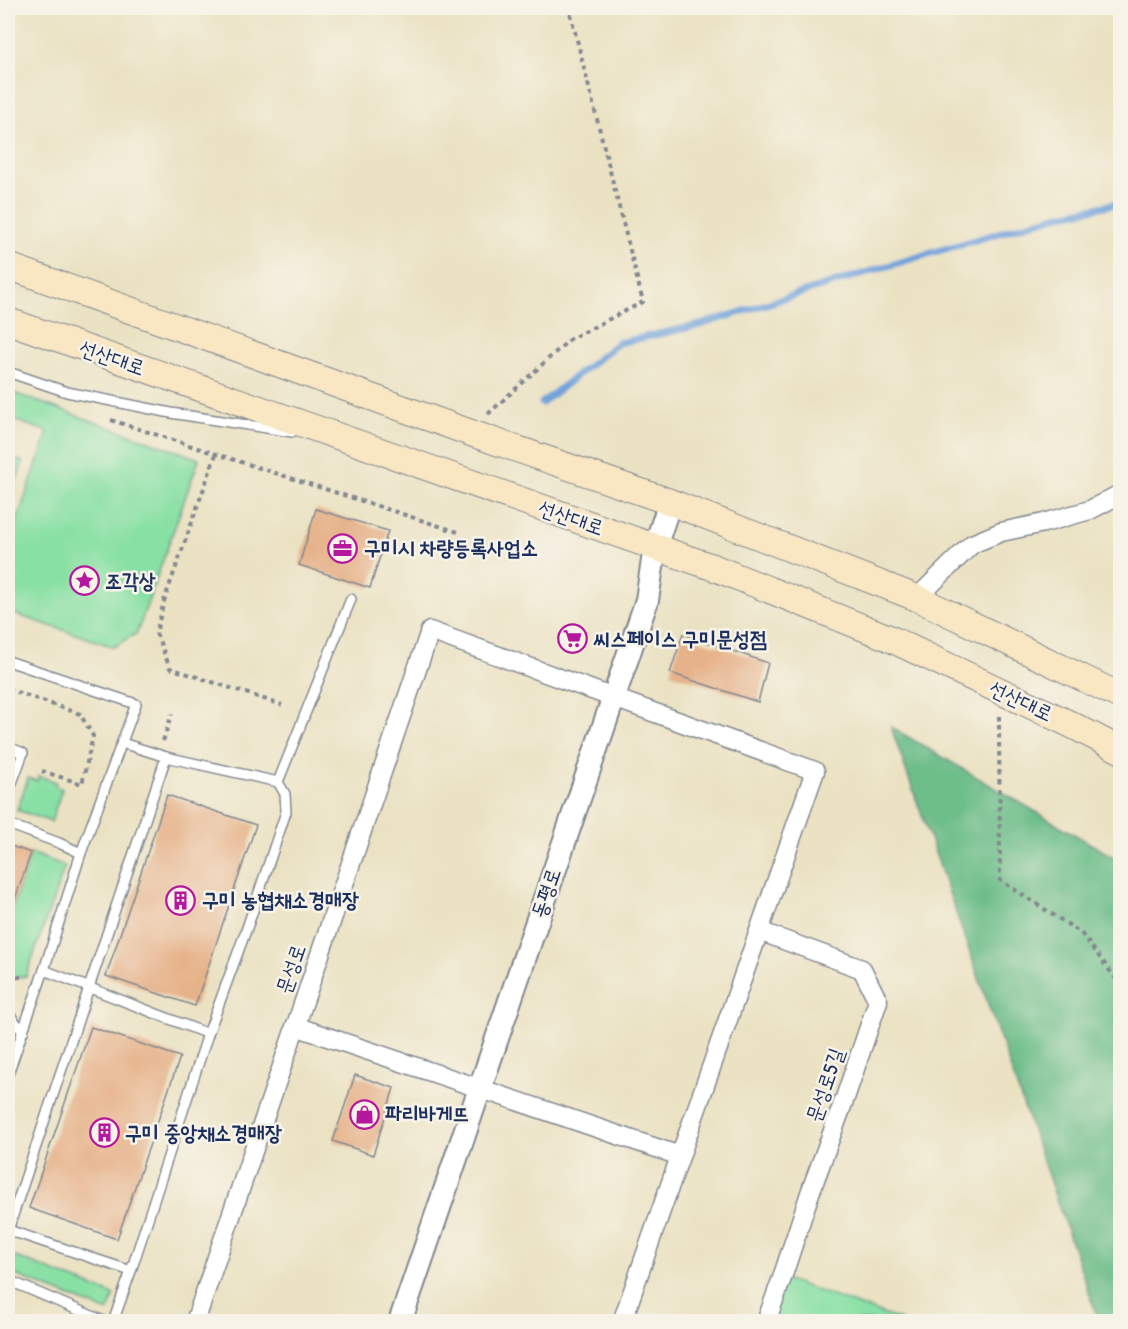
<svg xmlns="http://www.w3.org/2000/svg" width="1128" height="1329" font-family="'Patrick Hand','Poor Story',sans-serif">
	<rect width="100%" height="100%" fill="#f7f3e8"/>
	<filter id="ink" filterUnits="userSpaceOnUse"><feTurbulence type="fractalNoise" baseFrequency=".0167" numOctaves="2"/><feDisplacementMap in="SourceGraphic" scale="12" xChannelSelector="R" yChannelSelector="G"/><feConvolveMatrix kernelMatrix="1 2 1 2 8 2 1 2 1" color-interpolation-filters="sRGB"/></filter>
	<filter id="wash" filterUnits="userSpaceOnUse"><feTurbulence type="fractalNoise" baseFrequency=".008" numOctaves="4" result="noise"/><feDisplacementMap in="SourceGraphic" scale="24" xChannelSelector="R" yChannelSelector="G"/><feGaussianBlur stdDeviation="1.35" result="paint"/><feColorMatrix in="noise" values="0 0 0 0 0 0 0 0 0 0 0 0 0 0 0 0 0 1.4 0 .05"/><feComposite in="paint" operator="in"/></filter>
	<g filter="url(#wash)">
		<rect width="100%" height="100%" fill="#ebe2c3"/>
		<!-- green -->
		<g fill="#89e0a4" stroke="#528881" stroke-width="1.5">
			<path d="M 8,391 L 199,459 L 137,633 L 114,647 L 8,612 L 8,546 L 48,432 L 8,418 Z"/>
			<path d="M 8,457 L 23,462 L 8,504 Z"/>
			<path d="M 39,776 L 56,782 L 55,786 L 62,789 L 51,822 L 17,810 L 28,778 L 37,781 Z"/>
			<path d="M 31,853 L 65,866 L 26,976 L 14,978 L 8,976 L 8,920 Z"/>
			<path d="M 8,1254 L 114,1295 L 108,1312 L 8,1272 Z"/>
			<path d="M 782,1278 L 902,1321 L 766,1322 Z"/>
		</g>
		<!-- forest -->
		<path fill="#6ebe8a" stroke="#447674" stroke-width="1.5" d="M 891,727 L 1120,861 L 1120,1321 L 1099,1321 Z"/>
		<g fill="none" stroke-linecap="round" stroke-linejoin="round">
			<!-- stream -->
			<path stroke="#6fa1da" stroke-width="7" d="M 542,403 L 618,343 L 700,325 L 874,270 L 1056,216 L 1120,203"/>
		</g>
		<g id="blocks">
			<!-- building -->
			<g fill="#e6b28a">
				<path d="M 316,509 L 388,531 L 370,588 L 299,565 Z"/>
				<path d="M 683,634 L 768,663 L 758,702 L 670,673 Z"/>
				<path d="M 167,795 L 256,825 L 195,1006 L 106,976 Z"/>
				<path d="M 8,845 L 31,853 L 8,919 Z"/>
				<path d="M 91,1027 L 180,1057 L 117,1239 L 29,1208 Z"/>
				<path d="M 355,1075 L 394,1088 L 373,1155 L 333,1141 Z"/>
			</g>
		</g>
	</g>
	<g filter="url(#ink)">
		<use href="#blocks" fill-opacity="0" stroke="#838890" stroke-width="1.5"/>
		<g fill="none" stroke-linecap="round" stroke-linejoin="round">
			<defs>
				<g id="service">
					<path d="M 8,372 L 67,392 L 171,413 L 292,432"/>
					<path d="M 8,661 L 136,704 L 81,853 L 44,970 L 8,1074"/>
					<path d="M 8,747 L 23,753 L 8,794"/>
					<path d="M 278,782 L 351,599"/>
					<path d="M 8,824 L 59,843 L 81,853"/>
					<path d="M 44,970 L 208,1034"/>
					<path d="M 8,1013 L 23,1032"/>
					<path d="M 8,1230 L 131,1271 L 208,1034 L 248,925 L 286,812 L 285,794 L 278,782 L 166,757 L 122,743"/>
					<path d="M 8,1230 L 166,757"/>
					<path d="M 8,1280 L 106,1322"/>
					<path d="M 113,1322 L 131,1271"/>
				</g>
				<g id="minor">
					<path d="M 917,598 L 972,544 L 1001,532 L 1044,523 L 1090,510 L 1120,494"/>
					<path d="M 759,931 L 862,969 L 878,1001 L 845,1098 L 810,1193 L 782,1278 L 766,1322"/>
					<path d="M 295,1026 L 680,1156"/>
					<path d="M 195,1322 L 430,631 L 815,771 L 622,1322"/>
				</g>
				<path id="tertiary" d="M 400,1322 L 647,600 L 655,547 L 670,502"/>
				<g id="secondary">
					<path d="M 8,266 L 468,432 L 670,502 L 917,598 L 1120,696"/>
					<path d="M 8,321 L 715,568 L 889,638 L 1074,726 L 1120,750"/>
				</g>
			</defs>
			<!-- service casing -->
			<use href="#service" stroke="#838890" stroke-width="12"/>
			<!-- minor casing -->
			<use href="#minor" stroke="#838890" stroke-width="21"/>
			<!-- tertiary casing -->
			<use href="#tertiary" stroke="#838890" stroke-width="26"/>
			<!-- secondary casing -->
			<use href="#secondary" stroke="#838890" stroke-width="28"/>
			<!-- path -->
			<g stroke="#838890" stroke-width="4" stroke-dasharray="4.5 4.5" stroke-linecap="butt">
				<path d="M 488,414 L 570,339 L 643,302 L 569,8"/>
				<path d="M 111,420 L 461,533"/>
				<path d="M 216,454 L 164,601 L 156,633 L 170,668 L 282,705"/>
				<path d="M 8,689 L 80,714 L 93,736 L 82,784 L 42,771"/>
				<path d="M 999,716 L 1000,880 L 1081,933 L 1120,984"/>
				<path d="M 163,741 L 172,714"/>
				<path d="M 8,976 L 14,978 L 24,976"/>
			</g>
			<!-- service -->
			<use href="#service" stroke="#fff" stroke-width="9"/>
			<!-- minor -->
			<use href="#minor" stroke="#fff" stroke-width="18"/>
			<!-- tertiary -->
			<use href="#tertiary" stroke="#fff" stroke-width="22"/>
			<!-- secondary -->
			<use href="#secondary" stroke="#f9e7c3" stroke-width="26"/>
		</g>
	</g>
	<!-- icons -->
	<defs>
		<symbol id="office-ring" viewBox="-11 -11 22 22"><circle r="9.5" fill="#f7f3e8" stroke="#b5179e" stroke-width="1.5"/><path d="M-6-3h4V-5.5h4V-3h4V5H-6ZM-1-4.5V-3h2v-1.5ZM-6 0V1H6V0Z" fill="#b5179e"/></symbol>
		<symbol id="sight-ring" viewBox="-11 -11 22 22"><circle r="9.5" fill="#f7f3e8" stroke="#b5179e" stroke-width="1.5"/><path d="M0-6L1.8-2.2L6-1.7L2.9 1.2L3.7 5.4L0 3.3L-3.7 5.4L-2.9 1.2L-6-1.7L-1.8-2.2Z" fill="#b5179e"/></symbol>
		<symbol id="supermarket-ring" viewBox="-11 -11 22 22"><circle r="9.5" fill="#f7f3e8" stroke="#b5179e" stroke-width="1.5"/><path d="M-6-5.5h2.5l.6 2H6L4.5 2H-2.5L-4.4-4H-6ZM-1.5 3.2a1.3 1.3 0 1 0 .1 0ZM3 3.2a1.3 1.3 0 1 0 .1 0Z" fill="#b5179e"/></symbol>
		<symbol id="building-ring" viewBox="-11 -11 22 22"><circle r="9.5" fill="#f7f3e8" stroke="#b5179e" stroke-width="1.5"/><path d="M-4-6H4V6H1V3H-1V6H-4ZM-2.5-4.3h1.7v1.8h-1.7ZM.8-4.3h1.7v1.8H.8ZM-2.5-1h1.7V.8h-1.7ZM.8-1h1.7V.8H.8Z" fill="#b5179e"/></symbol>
		<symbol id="shop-ring" viewBox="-11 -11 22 22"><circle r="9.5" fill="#f7f3e8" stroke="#b5179e" stroke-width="1.5"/><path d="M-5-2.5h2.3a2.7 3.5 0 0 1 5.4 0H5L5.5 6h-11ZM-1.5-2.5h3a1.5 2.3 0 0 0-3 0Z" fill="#b5179e"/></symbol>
	</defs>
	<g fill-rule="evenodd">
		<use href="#office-ring" x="326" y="532" width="33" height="33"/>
		<use href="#sight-ring" x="68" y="564" width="33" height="33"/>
		<use href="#supermarket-ring" x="556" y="622" width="33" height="33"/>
		<use href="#building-ring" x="164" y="884" width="33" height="33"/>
		<use href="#shop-ring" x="348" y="1098" width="33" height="33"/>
		<use href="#building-ring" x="88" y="1116" width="33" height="33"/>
	</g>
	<g text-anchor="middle" stroke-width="5" stroke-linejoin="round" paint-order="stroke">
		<!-- street labels -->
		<g font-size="21" fill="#1b2f5e" stroke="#f7f3e8">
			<text transform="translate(112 358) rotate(19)" y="7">선산대로</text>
			<text transform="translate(571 518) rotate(19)" y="7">선산대로</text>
			<text transform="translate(1021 701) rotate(25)" y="7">선산대로</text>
			<text transform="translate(546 893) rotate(-71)" y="7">동평로</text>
			<text transform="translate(291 969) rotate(-71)" y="7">문성로</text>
			<text transform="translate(825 1085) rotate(-71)" y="7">문성로5길</text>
		</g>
		<!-- poi labels -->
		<g font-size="21" font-weight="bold" fill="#1b2f5e" stroke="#f7f3e8" text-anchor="start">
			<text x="364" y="555">구미시 차량등록사업소</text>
			<text x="105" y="588">조각상</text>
			<text x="593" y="646">씨스페이스 구미문성점</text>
			<text x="202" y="907">구미 농협채소경매장</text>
			<text x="385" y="1121">파리바게뜨</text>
			<text x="125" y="1140">구미 중앙채소경매장</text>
		</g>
	</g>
	<!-- margin -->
	<rect width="1128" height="1329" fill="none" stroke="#f7f3e8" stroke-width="30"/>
</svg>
